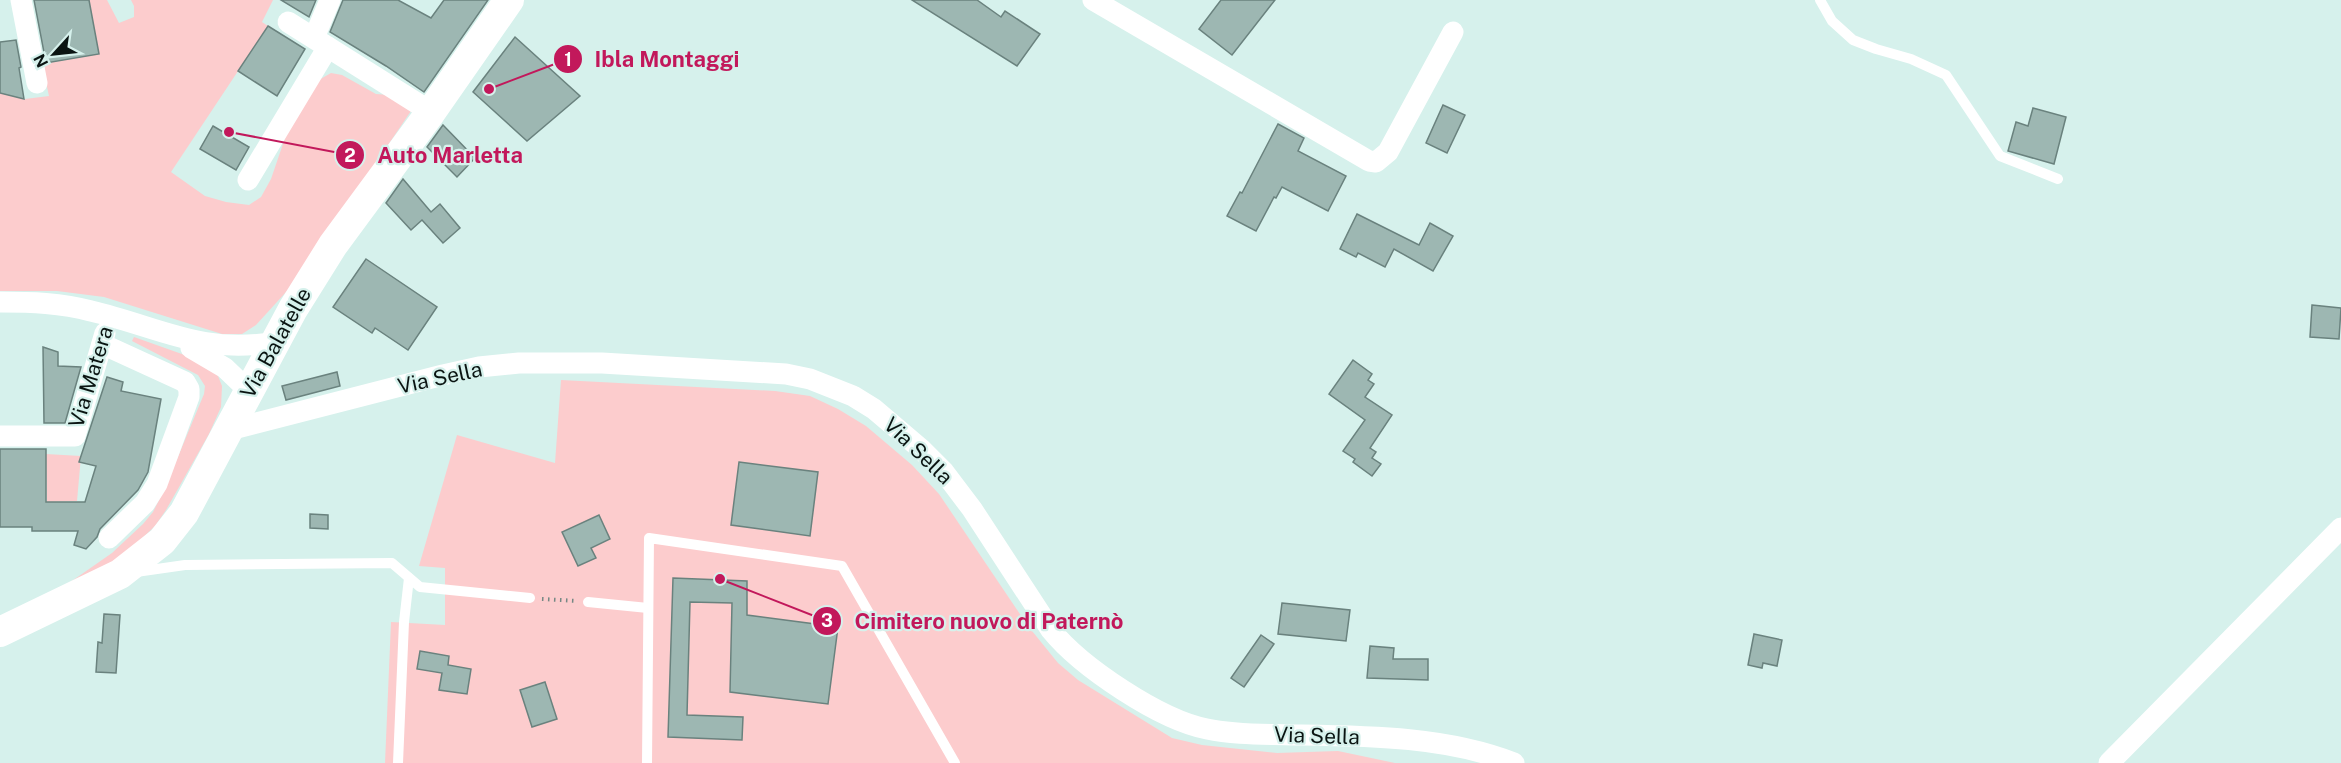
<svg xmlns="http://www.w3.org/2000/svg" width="2341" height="763" font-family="'Public Sans',sans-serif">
	<rect width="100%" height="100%" fill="#d6f1ec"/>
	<!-- green -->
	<g fill="#fccccd">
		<path d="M 89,0 L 107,0 L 119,23 L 134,17 L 134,6 L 131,0 L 273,0 L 262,22 L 268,26 L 171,172 L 205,196 L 226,202 L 249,205 L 261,197 L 271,179 L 286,135 L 317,81 L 331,73 L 342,75 L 376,94 L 389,95 L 413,108 L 297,280 L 256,325 L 242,334 L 222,334 L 104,297 L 57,291 L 0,291 L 0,93 L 25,99 L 49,96 L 42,64 L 99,54 Z"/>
		<path d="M 134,337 L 210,364 L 216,371 L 222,386 L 221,407 L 209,434 L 166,510 L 155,526 L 133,547 L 111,563 L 69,583 L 112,553 L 143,524 L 153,512 L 165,488 L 204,394 L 205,386 L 198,375 L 132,341 Z"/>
		<path d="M 561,380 L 775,391 L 810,396 L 838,409 L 866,426 L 912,465 L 939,494 L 1028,626 L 1058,663 L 1078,680 L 1172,738 L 1202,745 L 1277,753 L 1338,751 L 1395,763 L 385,763 L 391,622 L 445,625 L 445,568 L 419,566 L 457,435 L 555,463 Z"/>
		<path d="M 46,454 L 81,456 L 77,501 L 47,502 Z"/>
	</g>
	<!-- building -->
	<g fill="#9db7b2" stroke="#6a827e" stroke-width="1.5">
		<path d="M 34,0 L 89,0 L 99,54 L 46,63 Z"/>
		<path d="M 281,0 L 316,0 L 309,17 Z"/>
		<path d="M 343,0 L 398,0 L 431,18 L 444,0 L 488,0 L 424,92 L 386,66 L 330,32 Z"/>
		<path d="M 912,0 L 977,0 L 1001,17 L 1005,11 L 1040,34 L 1017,66 Z"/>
		<path d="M 1221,0 L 1275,0 L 1232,55 L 1199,29 Z"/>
		<path d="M 268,26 L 305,49 L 277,96 L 238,71 Z"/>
		<path d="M 515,37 L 580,96 L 527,141 L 473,92 Z"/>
		<path d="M 16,40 L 21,67 L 19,68 L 24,99 L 0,93 L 0,42 Z"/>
		<path d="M 1443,105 L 1465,115 L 1447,153 L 1426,143 Z"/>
		<path d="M 2033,108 L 2066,117 L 2054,164 L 2008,151 L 2016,122 L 2028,126 Z"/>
		<path d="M 1278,124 L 1304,138 L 1298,151 L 1346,176 L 1328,211 L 1282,187 L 1276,198 L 1274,197 L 1256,231 L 1227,216 L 1240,192 L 1242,193 Z"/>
		<path d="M 443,125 L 475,158 L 457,177 L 427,147 Z"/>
		<path d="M 213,126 L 249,147 L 236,170 L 200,149 Z"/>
		<path d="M 403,179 L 431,212 L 440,204 L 460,228 L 443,243 L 422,220 L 411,230 L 386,203 Z"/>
		<path d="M 1357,214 L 1419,245 L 1430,223 L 1453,236 L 1433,271 L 1394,249 L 1385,267 L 1358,253 L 1356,257 L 1340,249 Z"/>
		<path d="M 366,259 L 437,307 L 408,350 L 375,328 L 372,333 L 333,307 Z"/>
		<path d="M 2312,305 L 2341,308 L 2339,339 L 2310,337 Z"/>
		<path d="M 43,347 L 58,352 L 58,366 L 81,367 L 65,423 L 44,423 Z"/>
		<path d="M 1353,360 L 1372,374 L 1368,380 L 1374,384 L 1365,397 L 1392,415 L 1370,448 L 1376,452 L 1372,458 L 1381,464 L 1372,476 L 1353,462 L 1355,459 L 1343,451 L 1365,420 L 1329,394 Z"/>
		<path d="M 337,372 L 340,386 L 286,400 L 282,386 Z"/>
		<path d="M 107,377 L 123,382 L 121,391 L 161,399 L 148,472 L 138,490 L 100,529 L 97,537 L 86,549 L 74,545 L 78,531 L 32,531 L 32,527 L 0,527 L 0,449 L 46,449 L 46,502 L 85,502 L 96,466 L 79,462 Z"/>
		<path d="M 739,462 L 818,472 L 810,536 L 731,525 Z"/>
		<path d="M 310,514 L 328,515 L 328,529 L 310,528 Z"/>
		<path d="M 599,515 L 610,539 L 591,548 L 596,558 L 578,566 L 562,532 Z"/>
		<path d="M 673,578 L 747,581 L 747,615 L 838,627 L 828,704 L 730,692 L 732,603 L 690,602 L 687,715 L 743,717 L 742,740 L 668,737 Z"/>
		<path d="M 1282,603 L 1350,610 L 1346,641 L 1278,634 Z"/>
		<path d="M 104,614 L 120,615 L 116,673 L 96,672 L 98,642 L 102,643 Z"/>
		<path d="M 1754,634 L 1782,640 L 1777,666 L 1763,663 L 1762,668 L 1748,665 Z"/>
		<path d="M 1261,635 L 1274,644 L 1244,687 L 1231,678 Z"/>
		<path d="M 1370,646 L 1394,648 L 1393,659 L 1428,659 L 1428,680 L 1367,678 Z"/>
		<path d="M 420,651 L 449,656 L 448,665 L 471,669 L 467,694 L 439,690 L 442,673 L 417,669 Z"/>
		<path d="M 545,682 L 557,719 L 532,727 L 520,690 Z"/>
	</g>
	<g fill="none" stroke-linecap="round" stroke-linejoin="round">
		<!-- path -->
		<path stroke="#758884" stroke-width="4" stroke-dasharray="1.5 4.5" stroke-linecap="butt" d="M 542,599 L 577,601"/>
		<!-- lane -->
		<g stroke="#fff" stroke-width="10">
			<path d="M 1820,0 L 1832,21 L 1853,40 L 1876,49 L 1911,59 L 1946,75 L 2000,156 L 2058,179"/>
			<path d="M 136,572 L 185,565 L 392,563 L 420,587 L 530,598"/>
			<path d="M 588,602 L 648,608"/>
			<path d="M 398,763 L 404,622 L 409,578"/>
			<path d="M 647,763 L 649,538 L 842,566 L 955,763"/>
		</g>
		<!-- street -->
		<g stroke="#fff" stroke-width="21">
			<path d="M 21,0 L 37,83"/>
			<path d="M 1093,0 L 1369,161 L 1376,162 L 1388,152 L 1453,32"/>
			<path d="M 288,22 L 431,112"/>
			<path d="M 314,38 L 330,0"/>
			<path d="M 248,180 L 328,47"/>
			<path d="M 0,302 C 31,302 61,303 91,311 C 159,327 202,355 275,342"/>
			<path d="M 102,344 L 185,382 L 189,389 L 189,397 L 157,484 L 145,503 L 109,538"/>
			<path d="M 191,348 L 225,368 L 249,391"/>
			<path d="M 229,430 L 443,375 L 479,367 L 519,363 L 602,363 L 786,374 L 810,379 L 853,396 L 874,409 L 921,449 L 944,472 L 972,509 L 1051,630 C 1081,667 1160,720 1207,729 C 1235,735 1265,734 1293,735 C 1366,736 1445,736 1514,763"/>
			<path d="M 0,436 L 75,436 L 105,333"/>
			<path d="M 2109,763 L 2341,528"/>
		</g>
		<!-- secondary -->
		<path stroke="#fff" stroke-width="30" d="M 0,632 L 120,574 L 162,541 L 184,513 L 293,309 L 333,245 L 431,112 L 509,0"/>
	</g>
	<g text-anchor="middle" stroke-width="4.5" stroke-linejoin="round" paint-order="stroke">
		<!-- street labels -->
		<g font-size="21" fill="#0a1412" stroke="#d6f1ec">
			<text transform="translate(276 343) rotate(-61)" y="7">Via Balatelle</text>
			<text transform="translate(91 377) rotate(-73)" y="7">Via Matera</text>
			<text transform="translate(440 378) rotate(-12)" y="7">Via Sella</text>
			<text transform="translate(918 451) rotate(44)" y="7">Via Sella</text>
			<text transform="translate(1317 736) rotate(2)" y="7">Via Sella</text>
		</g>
	</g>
	<!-- callouts -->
	<path fill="none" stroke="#c2185b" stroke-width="2" d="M489 89L568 59M229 132L350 155M720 579L827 621"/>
	<g fill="#c2185b" stroke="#d6f1ec" stroke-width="2">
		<circle cx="489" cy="89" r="6"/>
		<circle cx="229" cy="132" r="6"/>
		<circle cx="720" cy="579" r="6"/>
		<circle cx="568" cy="59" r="15"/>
		<circle cx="350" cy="155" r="15"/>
		<circle cx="827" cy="621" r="15"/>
	</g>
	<g font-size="18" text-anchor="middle" font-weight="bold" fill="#fff">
		<text x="568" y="66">1</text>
		<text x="350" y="162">2</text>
		<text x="827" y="627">3</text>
	</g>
	<g font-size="22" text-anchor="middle" font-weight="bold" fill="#c2185b" stroke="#d6f1ec" stroke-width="4.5" stroke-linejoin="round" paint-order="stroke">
		<text x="667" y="67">Ibla Montaggi</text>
		<text x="450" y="163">Auto Marletta</text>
		<text x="989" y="629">Cimitero nuovo di Paternò</text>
	</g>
	<!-- north arrow -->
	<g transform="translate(54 54) rotate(243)" stroke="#d6f1ec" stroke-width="4.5" paint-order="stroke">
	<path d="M0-4.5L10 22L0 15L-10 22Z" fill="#0a1412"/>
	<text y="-9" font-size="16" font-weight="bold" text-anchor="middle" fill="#0a1412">N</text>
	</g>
</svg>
